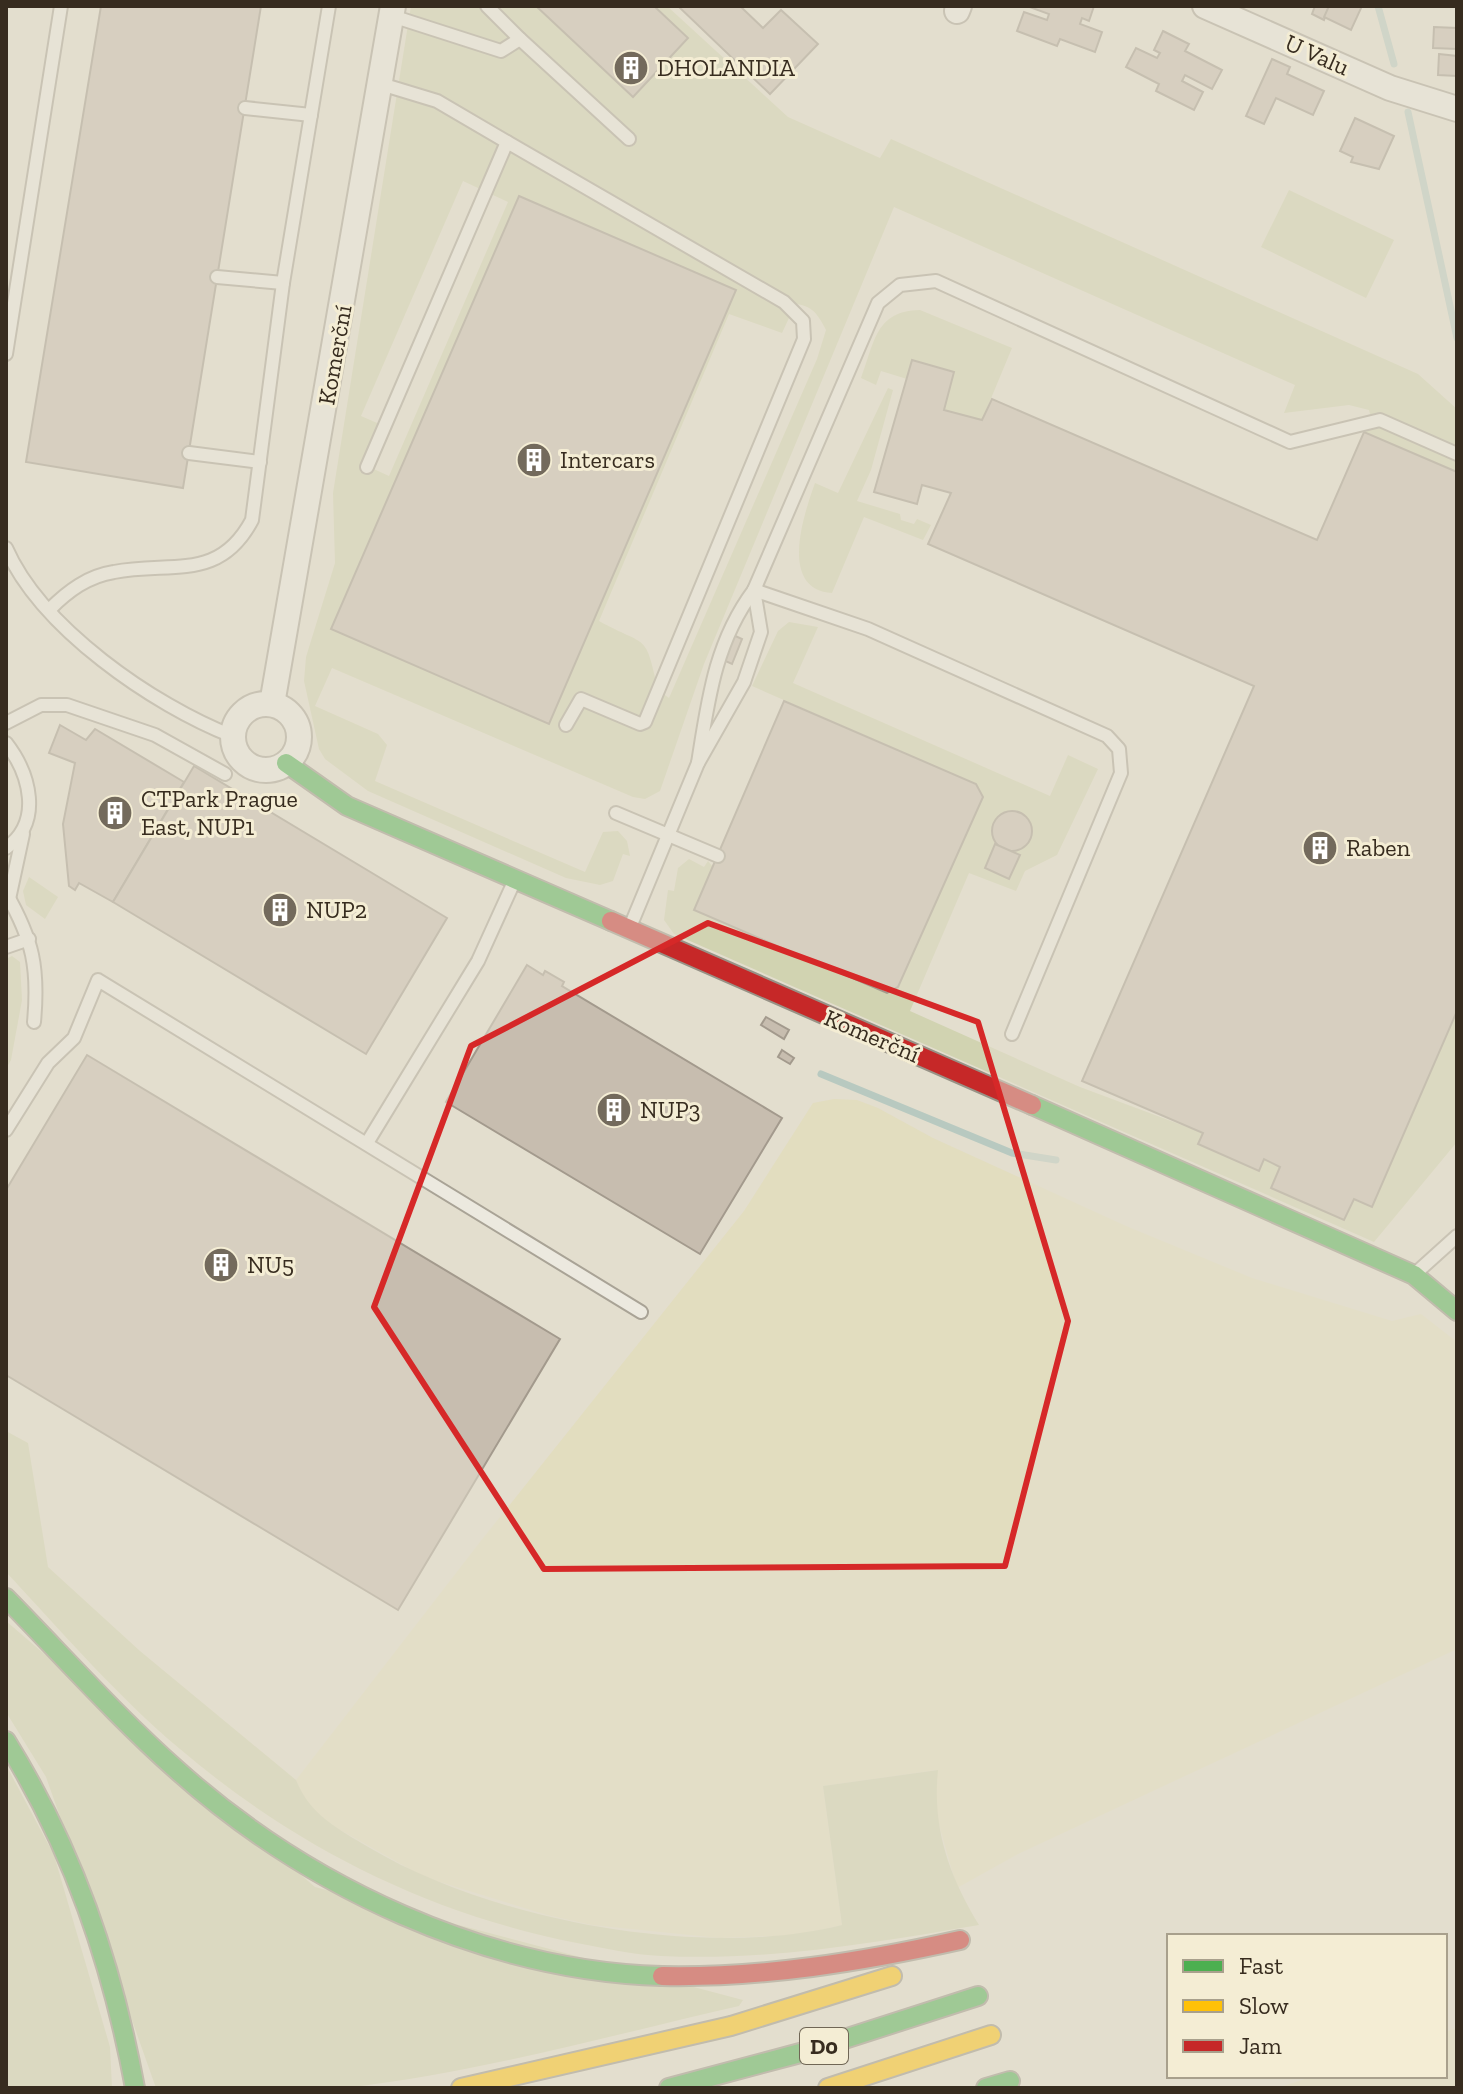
<svg xmlns="http://www.w3.org/2000/svg" width="1463" height="2094" font-family="'Zilla Slab',serif">
	<rect width="100%" height="100%" fill="#e3dece"/>
	<!-- farmland -->
	<g fill="#e2ddbf">
		<path d="M 834,1099 L 857,1100 L 878,1108 L 933,1138 L 1126,1226 L 1252,1278 L 1392,1321 L 1421,1314 L 1457,1342 L 1457,1649 L 1018,1854 L 957,1888 L 934,1807 L 937,1770 L 823,1786 L 842,1925 L 799,1935 L 720,1938 L 592,1925 L 547,1915 L 424,1877 L 328,1823 L 305,1801 L 296,1780 L 480,1542 L 744,1211 L 813,1103 Z"/>
		<path d="M 1457,2028 L 1457,2088 L 1278,2088 L 1314,2076 L 1445,2076 L 1445,2032 Z"/>
	</g>
	<!-- green -->
	<g fill="#d1d3b1" fill-rule="evenodd">
		<path d="M 411,6 L 667,6 L 788,117 L 880,158 L 891,139 L 1418,374 L 1457,409 L 1457,472 L 1364,432 L 1372,422 L 1369,410 L 1349,405 L 1284,413 L 1295,385 L 894,207 L 704,664 L 660,791 L 645,799 L 633,797 L 332,668 L 315,706 L 378,734 L 387,745 L 375,781 L 585,872 L 603,832 L 618,831 L 627,841 L 630,856 L 623,854 L 613,881 L 600,885 L 566,878 L 368,791 L 325,759 L 319,749 L 304,681 L 306,657 L 335,563 L 333,493 ZM 463,181 L 508,202 L 389,476 L 367,466 L 384,426 L 361,416 ZM 519,196 L 736,291 L 549,723 L 331,629 ZM 784,303 C 809,304 815,308 826,330 L 817,359 L 669,698 L 658,690 C 645,631 648,648 599,621 L 729,314 L 782,333 L 789,318 Z"/>
		<path d="M 1289,190 L 1394,240 L 1366,298 L 1261,247 Z"/>
		<path d="M 920,310 L 1012,348 L 982,420 L 944,410 L 954,372 L 913,360 L 907,379 L 881,371 L 876,385 L 861,378 C 875,342 875,311 920,310 Z"/>
		<path d="M 888,388 L 893,390 L 871,470 L 857,501 L 900,514 L 901,520 L 914,524 L 917,519 L 931,525 L 923,540 L 864,517 L 832,593 C 778,589 804,514 815,483 L 838,493 Z"/>
		<path d="M 789,622 L 818,627 L 793,683 L 1050,796 L 1068,755 L 1098,769 L 1057,855 L 1025,871 L 1016,891 L 969,873 L 910,1011 L 1080,1087 L 1203,1133 L 1199,1145 L 1258,1170 L 1264,1159 L 1280,1167 L 1271,1188 L 1344,1220 L 1354,1199 L 1372,1206 L 1457,1011 L 1457,1142 L 1374,1242 L 674,934 L 664,920 L 668,890 L 674,891 L 678,868 L 689,859 L 704,867 L 708,861 L 713,867 L 695,910 L 886,993 L 898,986 L 983,797 L 976,784 L 752,686 L 778,631 ZM 1010,812 L 1023,815 L 1031,831 L 1028,843 L 1012,851 L 1020,855 L 1009,879 L 985,868 L 997,844 L 992,836 L 994,823 Z"/>
		<path d="M 29,877 L 58,897 L 45,919 L 26,905 L 23,891 Z"/>
		<path d="M 12,956 L 20,962 L 22,1000 L 11,1060 L 6,1069 L 6,959 Z"/>
		<path d="M 6,1431 L 28,1443 L 48,1567 L 140,1651 L 296,1780 C 310,1815 338,1829 370,1848 C 493,1921 703,1960 842,1925 L 823,1786 L 938,1770 C 932,1828 949,1876 979,1925 C 873,1943 770,1961 661,1956 C 633,1955 604,1948 577,1943 C 429,1914 295,1847 180,1749 C 117,1696 62,1632 6,1572 Z"/>
		<path d="M 6,1621 L 315,1887 L 743,2000 L 739,2006 C 608,2036 477,2073 344,2088 L 156,2088 L 46,1777 L 6,1712 Z"/>
		<path d="M 6,1765 L 54,1855 L 110,2047 L 112,2088 L 6,2088 Z"/>
	</g>
	<g fill="none" stroke-linecap="round" stroke-linejoin="round">
		<!-- stream -->
		<g stroke="#b8c9c0" stroke-width="7">
			<path d="M 1378,6 L 1394,64"/>
			<path d="M 1408,112 L 1457,338"/>
			<path d="M 821,1074 L 1012,1153 L 1056,1160"/>
		</g>
	</g>
	<!-- building -->
	<g fill="#c7bdaf" stroke="#a39a8d" stroke-width="2">
		<path d="M 101,6 L 261,6 L 183,488 L 26,462 Z"/>
		<path d="M 536,6 L 654,6 L 688,38 L 633,97 Z"/>
		<path d="M 678,6 L 740,6 L 763,28 L 781,10 L 818,44 L 770,94 Z"/>
		<path d="M 1027,6 L 1094,6 L 1089,21 L 1082,18 L 1080,24 L 1102,32 L 1095,52 L 1060,39 L 1057,46 L 1017,31 L 1024,12 L 1047,20 L 1049,14 Z"/>
		<path d="M 1315,6 L 1329,6 L 1324,20 L 1312,14 Z"/>
		<path d="M 1329,6 L 1362,6 L 1351,30 L 1324,17 Z"/>
		<path d="M 1434,27 L 1457,28 L 1457,49 L 1433,48 Z"/>
		<path d="M 1163,31 L 1189,44 L 1185,51 L 1222,70 L 1212,89 L 1185,75 L 1182,81 L 1203,92 L 1194,110 L 1156,91 L 1159,84 L 1126,67 L 1136,48 L 1157,58 L 1160,53 L 1154,50 Z"/>
		<path d="M 1439,54 L 1457,56 L 1457,76 L 1438,75 Z"/>
		<path d="M 1272,59 L 1290,67 L 1287,74 L 1324,91 L 1313,115 L 1276,98 L 1264,124 L 1246,116 Z"/>
		<path d="M 1355,118 L 1394,136 L 1379,169 L 1351,162 L 1353,157 L 1340,151 Z"/>
		<path d="M 519,196 L 736,290 L 549,724 L 331,629 Z"/>
		<path d="M 912,360 L 954,372 L 944,410 L 982,420 L 992,399 L 1317,540 L 1364,432 L 1457,472 L 1457,1011 L 1372,1207 L 1354,1199 L 1344,1220 L 1271,1188 L 1280,1167 L 1264,1159 L 1259,1171 L 1198,1144 L 1203,1133 L 1082,1081 L 1254,686 L 928,544 L 951,493 L 922,485 L 917,504 L 874,492 Z"/>
		<path d="M 731,634 L 742,639 L 732,664 L 721,659 Z"/>
		<path d="M 784,701 L 976,784 L 983,797 L 898,987 L 887,993 L 694,910 Z"/>
		<path d="M 60,725 L 86,740 L 95,729 L 184,782 L 113,902 L 79,883 L 75,890 L 69,886 L 63,824 L 75,763 L 49,753 Z"/>
		<path d="M 194,766 L 447,918 L 366,1054 L 113,902 Z"/>
		<circle cx="1012" cy="831" r="20"/>
		<path d="M 995,844 L 1020,855 L 1009,879 L 985,868 Z"/>
		<path d="M 527,965 L 543,975 L 545,971 L 564,982 L 562,986 L 782,1118 L 700,1254 L 446,1102 Z"/>
		<path d="M 766,1017 L 789,1030 L 784,1039 L 761,1025 Z"/>
		<path d="M 782,1050 L 794,1058 L 790,1064 L 778,1057 Z"/>
		<path d="M 87,1055 L 560,1339 L 398,1610 L 6,1375 L 6,1190 Z"/>
	</g>
	<g fill="none" stroke-linecap="round" stroke-linejoin="round">
		<defs>
			<g id="lane">
				<path d="M 487,6 L 520,39"/>
				<path d="M 392,16 L 501,51 L 520,39 L 629,139"/>
				<path d="M 381,84 L 437,101 L 507,142"/>
				<path d="M 245,108 L 311,115"/>
				<path d="M 217,277 L 283,283"/>
				<path d="M 6,354 L 61,6"/>
				<path d="M 189,453 L 260,462"/>
				<path d="M 367,467 L 507,142 L 784,302 L 803,321 L 804,339 L 645,722 L 640,724 L 581,699 L 566,725"/>
				<path d="M 6,548 C 41,628 153,705 232,736"/>
				<path d="M 754,590 L 868,629 L 1107,736 L 1119,749 L 1121,773 L 1012,1034"/>
				<path d="M 50,609 C 68,591 88,576 114,572 C 172,561 219,582 252,520 L 283,283 L 329,6"/>
				<path d="M 6,723 L 41,705 L 67,705 L 155,735 L 225,774"/>
				<path d="M 6,743 C 30,774 43,822 6,848"/>
				<path d="M 698,763 C 708,700 715,642 754,590 L 878,303 L 900,285 L 936,281 L 1290,442 L 1380,420 L 1457,454"/>
				<path d="M 616,813 L 718,856"/>
				<path d="M 6,893 C 33,940 39,968 34,1022"/>
				<path d="M 9,899 L 23,834"/>
				<path d="M 630,927 L 698,763 L 744,682 L 761,632 L 754,590"/>
				<path d="M 6,947 L 29,939"/>
				<path d="M 6,1130 L 48,1063 L 74,1038 L 98,980 L 641,1312"/>
				<path d="M 367,1143 L 478,961 L 513,884"/>
				<path d="M 1416,1273 L 1457,1236"/>
			</g>
			<g id="street">
				<path d="M 1205,6 L 1390,88 L 1457,109"/>
				<path d="M 957,11 L 959,6"/>
				<path d="M 272,704 L 393,6"/>
				<circle cx="266" cy="737" r="33"/>
			</g>
			<g id="fast">
				<path d="M 286,763 L 347,806 L 611,921"/>
				<path d="M 1032,1105 L 1414,1275 L 1457,1311"/>
				<path d="M 6,1598 C 63,1656 117,1717 178,1771 C 308,1887 486,1971 662,1976"/>
				<path d="M 6,1741 C 73,1849 112,1963 135,2088"/>
				<path d="M 669,2088 L 804,2052 L 978,1996"/>
				<path d="M 986,2088 L 1010,2081"/>
			</g>
			<g id="slow">
				<path d="M 461,2088 L 731,2026 L 892,1976"/>
				<path d="M 828,2088 L 991,2035"/>
			</g>
			<g id="jam">
				<path d="M 611,921 L 1032,1105"/>
				<path d="M 662,1976 C 763,1978 861,1962 960,1940"/>
			</g>
		</defs>
		<!-- lane casing -->
		<use href="#lane" stroke="#a9a396" stroke-width="16"/>
		<!-- street casing -->
		<use href="#street" stroke="#a9a396" stroke-width="28"/>
		<!-- fast casing -->
		<use href="#fast" stroke="#989286" stroke-width="22"/>
		<!-- slow casing -->
		<use href="#slow" stroke="#989286" stroke-width="22"/>
		<!-- jam casing -->
		<use href="#jam" stroke="#989286" stroke-width="22"/>
		<!-- lane -->
		<use href="#lane" stroke="#ece9df" stroke-width="12"/>
		<!-- street -->
		<use href="#street" stroke="#ece9df" stroke-width="24"/>
		<!-- fast -->
		<use href="#fast" stroke="#4caf50" stroke-width="18"/>
		<!-- slow -->
		<use href="#slow" stroke="#ffc107" stroke-width="18"/>
		<!-- jam -->
		<use href="#jam" stroke="#c62828" stroke-width="18"/>
	</g>
	<!-- marked area -->
	<path d="M0 0H1463V2094H0ZM 708,923 L 978,1022 L 1068,1321 L 1005,1566 L 544,1569 L 374,1307 L 471,1046 Z" fill="#e3dece" fill-opacity=".55" fill-rule="evenodd"/>
	<path fill="none" stroke="#d62828" stroke-width="6" stroke-linejoin="round" d="M 708,923 L 978,1022 L 1068,1321 L 1005,1566 L 544,1569 L 374,1307 L 471,1046 Z"/>
	<!-- icons -->
	<defs>
		<symbol id="building-disc" viewBox="-11 -11 22 22"><circle r="9.5" fill="#736a5c" stroke="#f4edd4"/><path d="M-4-6H4V6H1V3H-1V6H-4ZM-2.5-4.3h1.7v1.8h-1.7ZM.8-4.3h1.7v1.8H.8ZM-2.5-1h1.7V.8h-1.7ZM.8-1h1.7V.8H.8Z" fill="#fff"/></symbol>
	</defs>
	<g fill-rule="evenodd">
		<use href="#building-disc" x="611" y="48" width="40" height="40"/>
		<use href="#building-disc" x="514" y="440" width="40" height="40"/>
		<use href="#building-disc" x="95" y="793" width="40" height="40"/>
		<use href="#building-disc" x="1300" y="828" width="40" height="40"/>
		<use href="#building-disc" x="260" y="890" width="40" height="40"/>
		<use href="#building-disc" x="594" y="1090" width="40" height="40"/>
		<use href="#building-disc" x="201" y="1245" width="40" height="40"/>
	</g>
	<g text-anchor="middle" stroke-width="6" stroke-linejoin="round" paint-order="stroke">
		<!-- shield labels -->
		<rect fill="#f4edd4" stroke="#706655" stroke-width="2" x="800" y="2028" width="48" height="36" rx="6"/>
		<g font-size="22" font-weight="bold" fill="#372c1f">
			<text x="824" y="2054">D0</text>
		</g>
		<!-- street labels -->
		<g font-size="24" fill="#372c1f" stroke="#f4edd4">
			<text transform="translate(1317 55) rotate(24)" y="8">U Valu</text>
			<text transform="translate(335 355) rotate(-80)" y="8">Komerční</text>
			<text transform="translate(872 1036) rotate(23)" y="8">Komerční</text>
		</g>
		<!-- poi labels -->
		<g font-size="24" fill="#372c1f" stroke="#f4edd4" text-anchor="start">
			<text x="657" y="76">DHOLANDIA</text>
			<text x="560" y="468">Intercars</text>
			<text x="141" y="807">CTPark Prague<tspan x="141" dy="28">East, NUP1</tspan></text>
			<text x="1346" y="856">Raben</text>
			<text x="306" y="918">NUP2</text>
			<text x="640" y="1118">NUP3</text>
			<text x="247" y="1273">NU5</text>
		</g>
	</g>
	<!-- border -->
	<rect width="1463" height="2094" fill="none" stroke="#372c1f" stroke-width="16"/>
	<!-- legend -->
	<rect x="1167" y="1934" width="280" height="144" fill="#f4edd4" stroke="#a8a08c" stroke-width="2"/>
	<rect x="1183" y="1960" width="40" height="12" fill="#4caf50" stroke="#a8a08c" stroke-width="2"/>
	<text x="1239" y="1974" font-size="24" fill="#372c1f">Fast</text>
	<rect x="1183" y="2000" width="40" height="12" fill="#ffc107" stroke="#a8a08c" stroke-width="2"/>
	<text x="1239" y="2014" font-size="24" fill="#372c1f">Slow</text>
	<rect x="1183" y="2040" width="40" height="12" fill="#c62828" stroke="#a8a08c" stroke-width="2"/>
	<text x="1239" y="2054" font-size="24" fill="#372c1f">Jam</text>
</svg>
